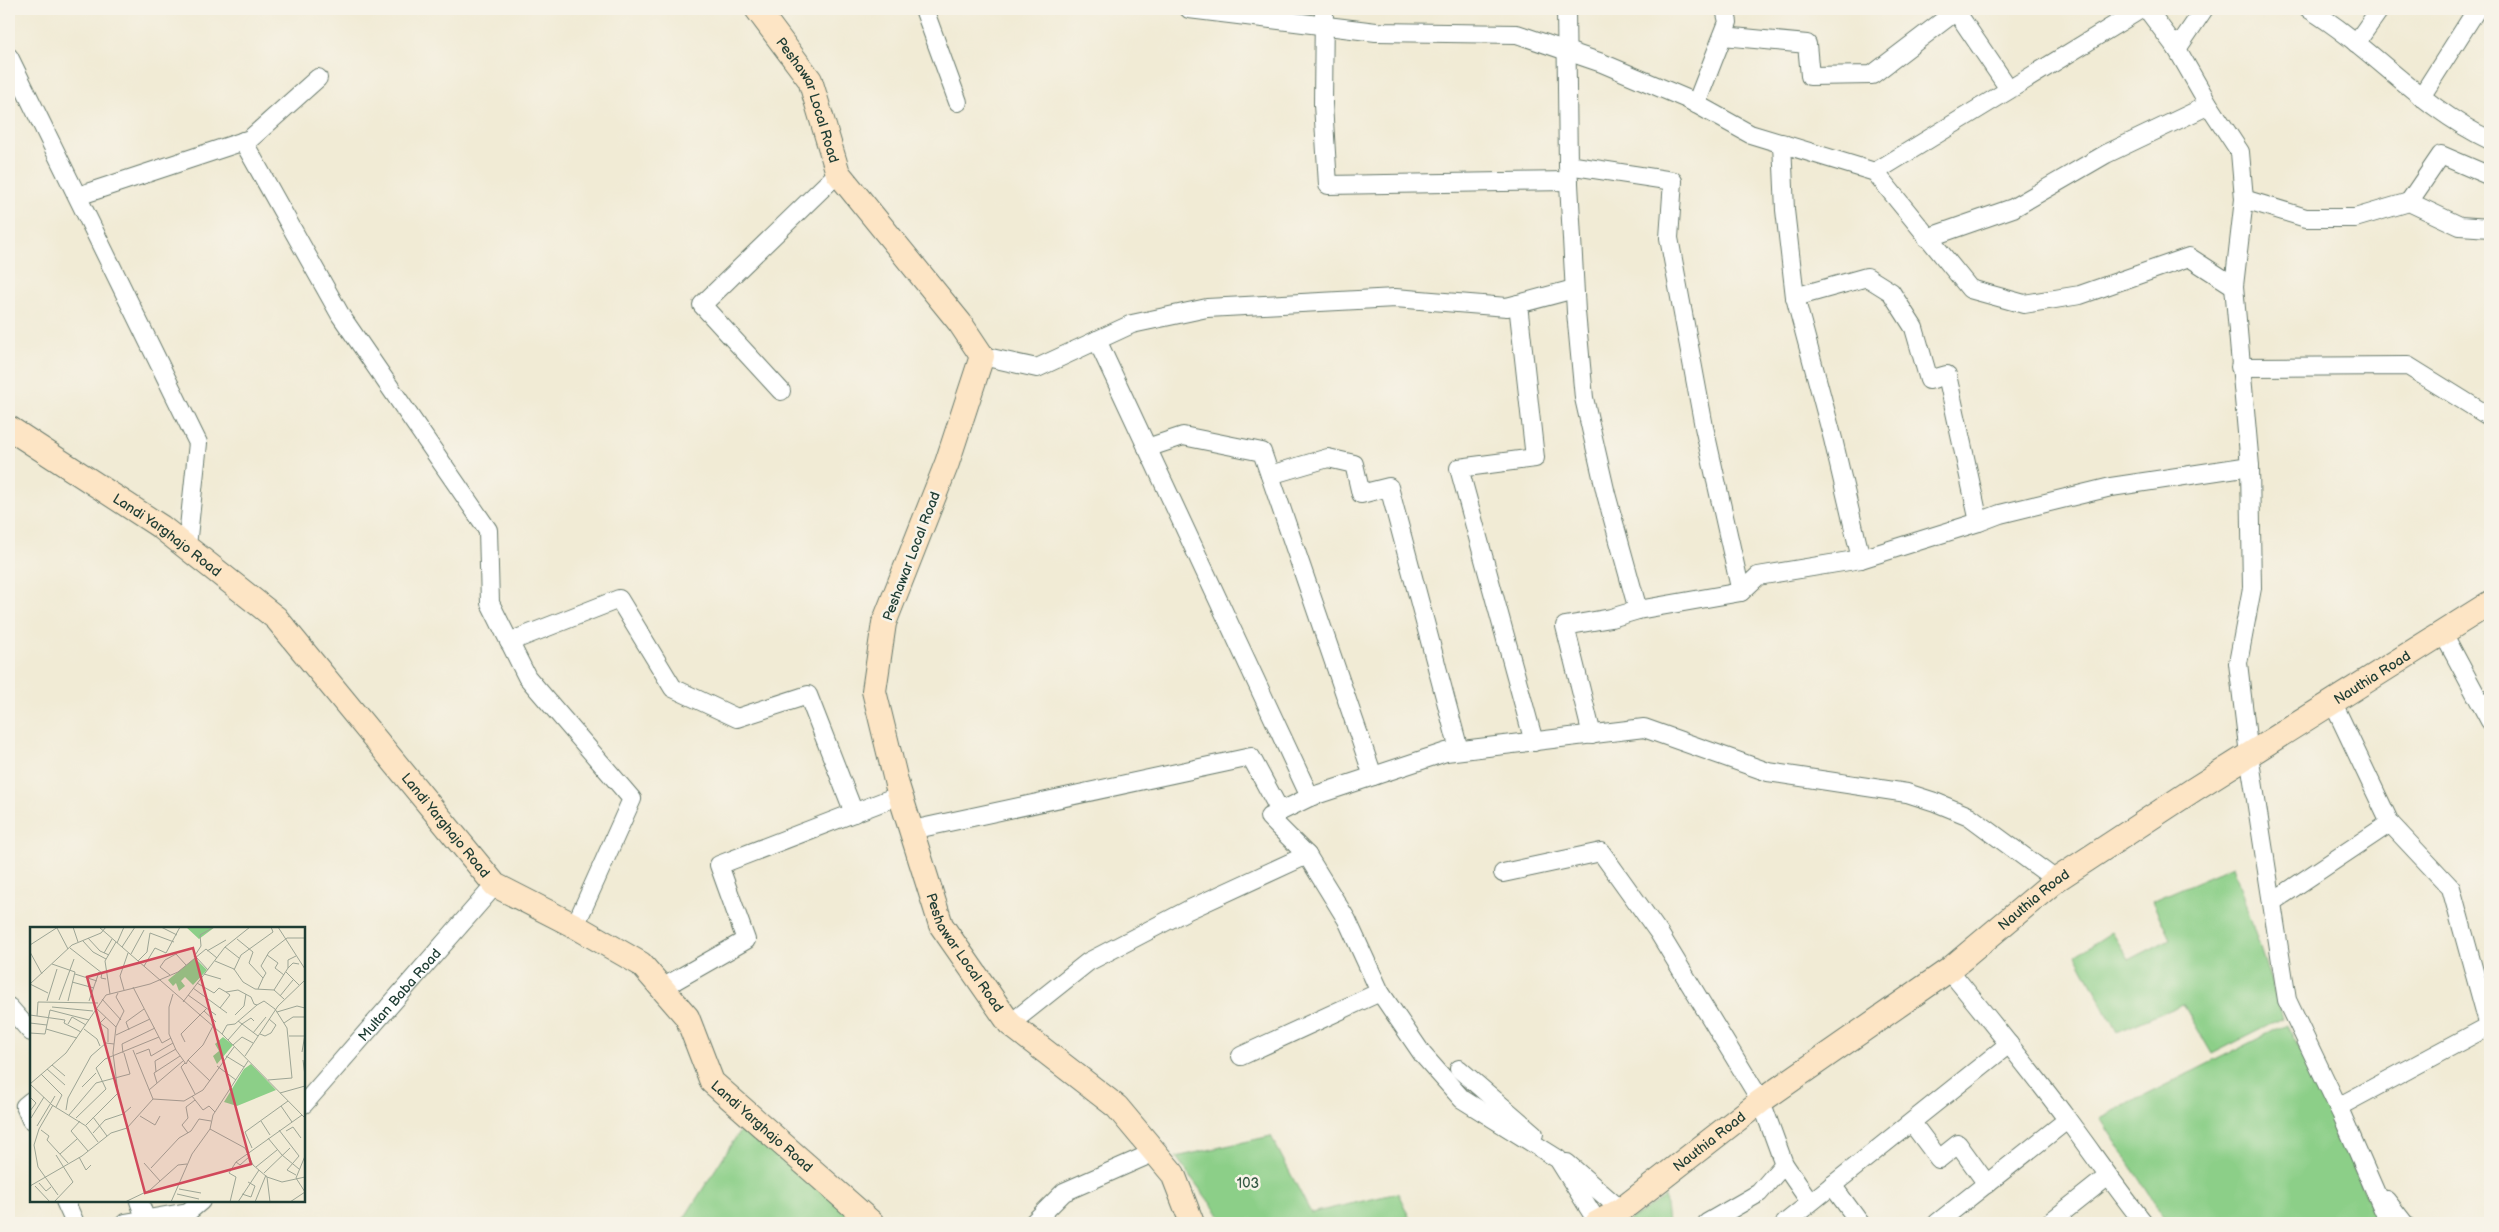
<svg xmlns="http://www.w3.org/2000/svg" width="2499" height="1232" font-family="'Balsamiq Sans',sans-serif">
	<rect width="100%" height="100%" fill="#f7f3e8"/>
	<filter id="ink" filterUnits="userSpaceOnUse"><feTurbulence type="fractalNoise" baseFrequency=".02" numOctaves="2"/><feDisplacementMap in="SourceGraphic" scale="10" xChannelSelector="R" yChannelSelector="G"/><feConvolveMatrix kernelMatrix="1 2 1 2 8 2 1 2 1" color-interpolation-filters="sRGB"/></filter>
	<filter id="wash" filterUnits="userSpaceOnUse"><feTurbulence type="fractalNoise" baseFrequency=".0096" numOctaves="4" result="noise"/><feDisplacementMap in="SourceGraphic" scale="20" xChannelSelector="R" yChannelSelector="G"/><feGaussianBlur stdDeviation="1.12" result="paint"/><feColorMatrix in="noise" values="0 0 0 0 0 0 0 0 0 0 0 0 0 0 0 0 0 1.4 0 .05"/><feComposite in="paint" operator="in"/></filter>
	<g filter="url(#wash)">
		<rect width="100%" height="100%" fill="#f1ebd5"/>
		<!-- green -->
		<g fill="#8ccf88" stroke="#56865e">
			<path d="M 2233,866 L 2283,1018 L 2212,1054 L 2183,1004 L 2117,1032 L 2076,955 L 2112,932 L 2129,960 L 2170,939 L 2152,901 Z"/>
			<path d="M 2287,1024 L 2328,1104 L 2378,1223 L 2168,1223 L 2100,1118 Z"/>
			<path d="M 745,1123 L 860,1223 L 681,1223 Z"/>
			<path d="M 1271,1136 L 1311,1213 L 1398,1193 L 1412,1223 L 1225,1223 L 1176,1157 Z"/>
			<path d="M 1665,1197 L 1668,1223 L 1626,1223 Z"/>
		</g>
	</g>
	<g filter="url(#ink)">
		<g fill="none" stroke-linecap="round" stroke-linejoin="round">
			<defs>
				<g id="street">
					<path d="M 924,9 L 958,102"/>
					<path d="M 1189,9 L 1376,32 L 1517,34 L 1602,63 L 1687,99 L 1750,134 L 1875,172 L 1970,289 L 2024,304 L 2080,295 L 2189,257 L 2234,286"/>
					<path d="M 1324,9 L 1323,104 L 1328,185 L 1569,181"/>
					<path d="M 1566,9 L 1568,165 L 1576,312 L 1584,398 L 1606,494 L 1638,610"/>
					<path d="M 2147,9 L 2177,49 L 2209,105 L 2240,152 L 2244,199 L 2234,286 L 2250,466 L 2252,588 L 2238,663 L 2249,755 L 2287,1000 L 2341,1113 L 2389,1223"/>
					<path d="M 2309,9 C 2373,48 2421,108 2490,140"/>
					<path d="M 1723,36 L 1807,44 L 1810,76 L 1872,75 L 1956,11 L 2009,89"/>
					<path d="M 2356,43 L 2380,9"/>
					<path d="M 2177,49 L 2204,9"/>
					<path d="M 9,57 L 198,443 L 187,546"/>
					<path d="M 2421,97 L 2477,9"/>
					<path d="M 1696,104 L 1728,22 L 1725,9"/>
					<path d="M 243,141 L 341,316 L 488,530 L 490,603 L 527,677 L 632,799 L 575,926"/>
					<path d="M 1782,143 L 1785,210 L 1795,297 L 1833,439 L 1861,559"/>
					<path d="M 1568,165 L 1673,181 L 1669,238 L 1704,427 L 1741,592"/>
					<path d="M 1875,172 L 2141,9"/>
					<path d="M 78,196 L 250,139 L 318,78"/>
					<path d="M 2244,199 L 2306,218 L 2355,218 L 2409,202 L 2460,226 L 2490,228"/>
					<path d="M 2409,202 L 2441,155 L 2490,176"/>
					<path d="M 1927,238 L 2013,208 L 2106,154 L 2209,105"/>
					<path d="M 1795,297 L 1867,277 L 1891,292 L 1914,328 L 1929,380 L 1947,375 L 1979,522"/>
					<path d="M 1518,304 L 1535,458 L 1459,468 L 1534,742"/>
					<path d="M 1097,340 L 1310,797"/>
					<path d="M 982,356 L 1037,368 L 1132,324 L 1207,308 L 1395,298 L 1507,307 L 1574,289"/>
					<path d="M 2240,367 L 2408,366 L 2490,417"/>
					<path d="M 781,391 L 702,305 L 838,173"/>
					<path d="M 1147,448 L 1183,436 L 1262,452 L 1373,776"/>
					<path d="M 1270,475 L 1328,458 L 1354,464 L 1361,494 L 1389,487 L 1459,750"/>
					<path d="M 2443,633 L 2490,721"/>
					<path d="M 509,642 L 619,599 L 673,688 L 737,718 L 808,695 L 854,813"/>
					<path d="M 2333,703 L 2390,823"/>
					<path d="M 1592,735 L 1565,626 L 1611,618 L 1638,610 L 1741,592 L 1758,576 L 1861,559 L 1979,522 L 2000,514 L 2111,487 L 2250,466"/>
					<path d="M 912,830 L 1251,757 L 1280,811"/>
					<path d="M 1307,855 L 1347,920 L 1380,992 L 1423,1055 L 1462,1099 L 1558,1159 L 1598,1223"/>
					<path d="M 1503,873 L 1601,852 L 1659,933 L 1761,1101 L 1784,1164 L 1810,1202"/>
					<path d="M 2272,902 L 2390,823 L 2451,888 L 2489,1026 L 2338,1107"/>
					<path d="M 1949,970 C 1989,1019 2029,1068 2067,1119 C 2093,1154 2117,1189 2144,1223"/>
					<path d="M 662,988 L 746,940 L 719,865 L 900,795"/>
					<path d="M 9,1007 L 31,1032"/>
					<path d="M 1010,1024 L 1088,962 L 1188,910 L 1307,855 L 1269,817 L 1310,797 L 1446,752 L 1644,728 L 1768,772 L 1907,793 L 1935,802 L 1969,816 L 2056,880"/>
					<path d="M 1241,1056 L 1380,992"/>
					<path d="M 1459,1069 L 1534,1134"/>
					<path d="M 31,1101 L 25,1106 L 31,1120"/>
					<path id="s1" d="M 304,1104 L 495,885"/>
					<path d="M 1912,1123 L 1939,1159 L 1958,1144 L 1987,1184"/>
					<path d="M 1567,1163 L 1621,1210"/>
					<path d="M 1832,1185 L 1860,1223"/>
					<path d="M 2386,1200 L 2404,1223"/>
					<path d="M 65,1201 L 75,1223"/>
					<path d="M 139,1201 L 147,1223"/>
					<path d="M 125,1223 L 188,1212 L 201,1201"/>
					<path d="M 1033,1223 L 1064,1192 L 1155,1152"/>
					<path d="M 1707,1223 L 1759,1193 L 1784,1164"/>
					<path d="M 1785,1223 L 2009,1044"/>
					<path d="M 1937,1223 L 2067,1120"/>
					<path d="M 2049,1223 L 2107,1177"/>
				</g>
				<g id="secondary">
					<path id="s2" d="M 757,9 L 810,80 L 838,173 L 960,323 L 982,356 L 947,463 L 884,623 L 874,691 L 897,785 L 941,925 L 1010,1024 L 1117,1107 L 1173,1174 L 1192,1223"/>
					<path id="s3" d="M 9,428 L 161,527 L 276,618 L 495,885 L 575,926 L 641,964 L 687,1017 L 712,1082 L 872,1223"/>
					<path id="s4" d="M 1597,1223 L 1621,1210 L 1761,1101 L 1949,970 L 2056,880 L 2193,790 L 2490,603"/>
				</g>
			</defs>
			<!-- street casing -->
			<use href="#street" stroke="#687a6c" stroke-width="20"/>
			<!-- secondary casing -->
			<use href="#secondary" stroke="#687a6c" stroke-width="26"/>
			<!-- street -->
			<use href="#street" stroke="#fff" stroke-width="18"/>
			<!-- secondary -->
			<use href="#secondary" stroke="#fde5c5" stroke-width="24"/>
		</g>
	</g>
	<g text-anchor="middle" stroke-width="5" stroke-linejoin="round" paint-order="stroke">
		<!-- street labels -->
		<g font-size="14" fill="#1f3d34" stroke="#f7f3e8">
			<text dy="5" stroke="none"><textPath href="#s2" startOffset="106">Peshawar Local Road</textPath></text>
			<text dy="5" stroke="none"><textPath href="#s3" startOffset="191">Landi Yarghajo Road</textPath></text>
			<text transform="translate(911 556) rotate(-69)" y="5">Peshawar Local Road</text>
			<text dy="5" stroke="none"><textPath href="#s4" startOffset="949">Nauthia Road</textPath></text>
			<text dy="5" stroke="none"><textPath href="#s3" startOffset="596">Landi Yarghajo Road</textPath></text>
			<text dy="5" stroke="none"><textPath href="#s4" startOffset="544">Nauthia Road</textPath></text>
			<text dy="5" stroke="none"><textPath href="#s2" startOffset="1051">Peshawar Local Road</textPath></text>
			<text dy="5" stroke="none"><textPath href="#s1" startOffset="145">Multan Baba Road</textPath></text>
			<text dy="5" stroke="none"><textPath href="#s3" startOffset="1046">Landi Yarghajo Road</textPath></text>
			<text dy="5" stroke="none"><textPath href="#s4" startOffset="139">Nauthia Road</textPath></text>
		</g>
		<!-- park labels -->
		<g font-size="14" fill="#355a45" stroke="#f7f3e8">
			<text x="1248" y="1188">103</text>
		</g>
	</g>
	<!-- overview -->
	<g transform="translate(30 927)">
		<rect width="275" height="275" fill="#f1ebd5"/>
		<path d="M 156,0 L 185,0 L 169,12 ZM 165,31 L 177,43 L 163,58 L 155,50 L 151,54 L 155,59 L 149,64 L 146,56 L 143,59 L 138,53 ZM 193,110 L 203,118 L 187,137 L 183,129 L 189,124 L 185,117 ZM 221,137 L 246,163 L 207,179 L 194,175 L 214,142 Z" fill="#8ccf88"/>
		<path fill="none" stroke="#9da595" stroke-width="1" d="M 43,0 L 48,15M 69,0 L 192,107 L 275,191M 131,0 L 147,8M 248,0 L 275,42M 27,1 L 38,22M 58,11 L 70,24 L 79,28M 207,12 L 223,25 L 219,36 L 233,51 L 228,62M 53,14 L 63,25 L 76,32M 87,16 L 94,0M 0,18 L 28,0M 92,20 L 105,0M 195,20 L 209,31M 40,21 L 72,46 L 71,51 L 76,52M 177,24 L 196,13M 0,25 L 12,47M 74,26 L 82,12M 101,27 L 114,3M 237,28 L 248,36 L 245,41 L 254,48M 164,30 L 171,19 L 170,8 L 184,0M 166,30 L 178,43M 108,34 L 117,25 L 120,6 L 144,15M 185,34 L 204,42 L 213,55 L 225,62 L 244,63 L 254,72M 22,37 L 45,45 L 38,74M 114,39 L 125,21 L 136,26 L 150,0M 258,41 L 258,33 L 266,29M 204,43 L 211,28 L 243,5 L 241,0M 256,45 L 269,58M 45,47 L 67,54M 174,47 L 191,52M 140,48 L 130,40 L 135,33 L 146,27 L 156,38M 233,51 L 236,46 L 231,39 L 239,25 L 257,11 L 275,11M 42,55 L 64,61M 167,56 L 184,66 L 189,61 L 196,65 L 208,63 L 221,70 L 224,77 L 227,78 L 234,74 L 245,82 L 257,101 L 262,151 L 238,153M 0,57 L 42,18 L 71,6 L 76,0M 0,57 L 18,66M 103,60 L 132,116 L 141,111M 163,61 L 197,86M 94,63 L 90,49 L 98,26M 244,63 L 258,41 L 263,36 L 269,37M 80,67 L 75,34 L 86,15M 143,67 L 139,80 L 139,107 L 146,123 L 156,137 L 158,133 L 180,154M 158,68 L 186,88M 250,69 L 263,53M 72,72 L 91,93M 29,73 L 44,32M 17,74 L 27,42M 59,74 L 69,45M 153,75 L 195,20 L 220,0M 22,80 L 63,84M 65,80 L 86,100M 190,81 L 200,68 L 196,65M 174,84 L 186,95M 247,85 L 267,79 L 275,81M 0,88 L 35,93 L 34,96 L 51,105M 205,88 L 214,79 L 216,67M 7,89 L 8,75 L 68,76M 76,90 L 70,96 L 78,102 L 78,115M 208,94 L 228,109M 0,96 L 17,98M 254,96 L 263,90 L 275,90M 38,97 L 42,90 L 56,98M 16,102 L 47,111M 54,102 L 67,112 L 70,119M 99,103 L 96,95 L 114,82M 0,106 L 15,107 L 20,83 L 59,93M 223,106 L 236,90M 192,107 L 197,98 L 205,97 L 227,78M 230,107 L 235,109 L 241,106 L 246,98 L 239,92M 86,108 L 120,92M 259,109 L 275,109M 198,113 L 212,97 L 221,91 L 224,94M 155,115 L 151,107 L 177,81M 203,118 L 212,110 L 223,116M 103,123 L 123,172M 272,125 L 275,107M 93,126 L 92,117 L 125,101M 106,127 L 119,122 L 121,129 L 143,116M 196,129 L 214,140M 215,129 L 248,79 L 275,53M 158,133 L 173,118 L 183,99M 273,133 L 275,149M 155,136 L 151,140 L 165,167M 22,138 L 35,149M 187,139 L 206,153M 17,142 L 35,158M 126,145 L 125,134 L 146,122M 11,147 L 32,168 L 26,180M 127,156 L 124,146 L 150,129M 52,160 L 66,146M 119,163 L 153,134M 250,166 L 275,159M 162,169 L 173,183 L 179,179 L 185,185M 0,170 L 6,176 L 0,184M 23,178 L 9,202 L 4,218 L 8,240 L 28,268M 251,179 L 262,195M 36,183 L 38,171 L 61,129 L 76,116 L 84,117M 39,188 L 66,156 L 100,147 L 94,126M 110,189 L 125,198 L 130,189M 63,190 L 77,209M 1,191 L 14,170M 46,191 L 76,162 L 66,141 L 75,132 L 129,110M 50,194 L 41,204 L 58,224M 231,194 L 240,208M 56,198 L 88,166 L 83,126 L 86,100 L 94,84 L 86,70 L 88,66M 7,199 L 25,169M 180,202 L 215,221 L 223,238 L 237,250 L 240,275M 11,203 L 19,209 L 17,213 L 38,236M 249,203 L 269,229 L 257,243 L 266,248M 256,204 L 263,200 L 271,211M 63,206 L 75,193 L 93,187 L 101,180M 158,206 L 152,198 L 158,191 L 156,180 L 165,173M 238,211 L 252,228 L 269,242M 68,215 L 56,199 L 22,178 L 0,157 L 36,126 L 76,68 L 120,57 L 148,45 L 176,22 L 187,31M 222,221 L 215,205 L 258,174M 30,227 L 47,212M 275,229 L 266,251 L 275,265M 49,230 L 56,243 L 61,238M 206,235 L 210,238 L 219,230M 114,236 L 130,254M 226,240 L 247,223M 121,241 L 149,211 L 161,204 L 169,192 L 181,194M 234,246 L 260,221M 237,250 L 252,255 L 275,250M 9,256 L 16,264 L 21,260M 0,259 L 52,229 L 81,206 L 97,201 L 123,172 L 154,174 L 173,163 L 204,120M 5,259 L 20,275M 149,262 L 171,266M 147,267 L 169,272M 212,267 L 221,270 L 225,259 L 218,255M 24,275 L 43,255 L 26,228M 95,275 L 120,263 L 148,238 L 157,237M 141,275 L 162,227 L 180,202 L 183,188 L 218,134M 200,275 L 206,250 L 199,246 L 206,235 L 272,188M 208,275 L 229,243M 225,275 L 236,248M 260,275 L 275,265"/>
		<path fill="#d1495b" fill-opacity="0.15" stroke="#d1495b" stroke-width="2.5" d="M 163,21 L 221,237 L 115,266 L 57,50 Z"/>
		<rect width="275" height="275" fill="none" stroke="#1f3d34" stroke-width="2.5"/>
	</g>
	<!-- margin -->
	<rect width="2499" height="1232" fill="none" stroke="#f7f3e8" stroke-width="30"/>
</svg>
